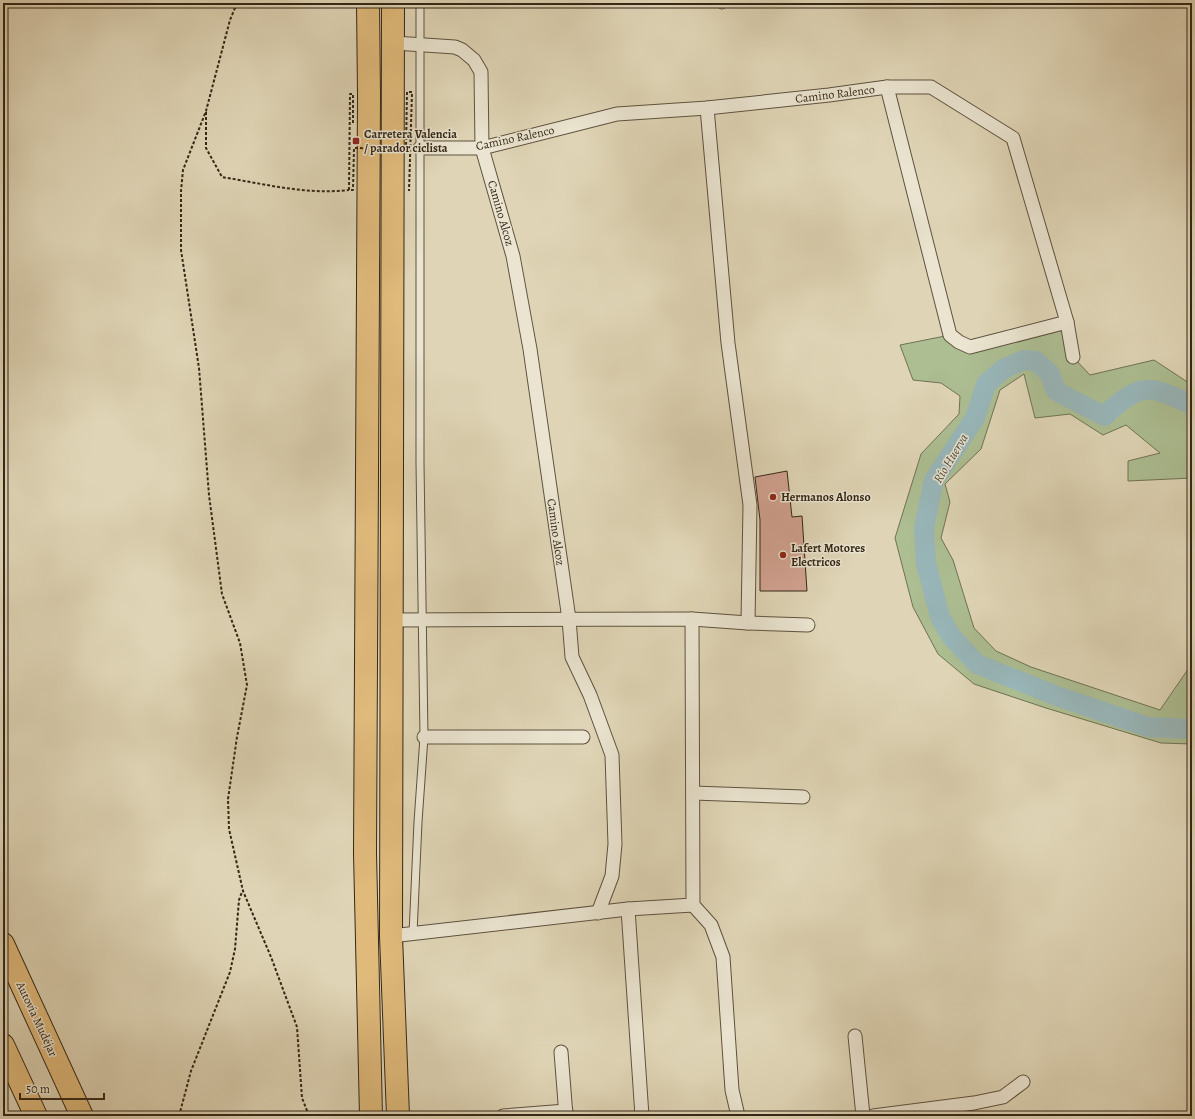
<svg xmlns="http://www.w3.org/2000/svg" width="1195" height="1119" font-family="Alegreya,serif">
	<rect width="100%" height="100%" fill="#dfd5b6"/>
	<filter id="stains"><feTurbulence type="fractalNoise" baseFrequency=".005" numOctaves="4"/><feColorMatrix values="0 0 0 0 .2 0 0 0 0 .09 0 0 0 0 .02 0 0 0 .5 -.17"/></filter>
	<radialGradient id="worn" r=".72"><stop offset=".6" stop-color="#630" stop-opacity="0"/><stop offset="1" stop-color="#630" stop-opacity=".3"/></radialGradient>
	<!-- green -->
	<path fill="#acbe92" stroke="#707254" d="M 1067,322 L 1073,357 L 1090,375 L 1154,360 L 1192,385 L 1192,478 L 1128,481 L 1128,461 L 1160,453 L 1126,425 L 1103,435 L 1070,414 L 1035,418 L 1024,374 L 1000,390 L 981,449 L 945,484 L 950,502 L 941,538 L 953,560 L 974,628 L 996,651 L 1031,667 L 1160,710 L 1191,665 L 1192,666 L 1192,744 L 1161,743 L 1046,708 L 974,684 L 938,654 L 913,607 L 895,538 L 921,454 L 959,414 L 960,396 L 941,383 L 913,380 L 900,345 L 950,335 L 959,342 Z"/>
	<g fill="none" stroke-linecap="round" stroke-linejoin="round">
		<!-- river -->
		<path stroke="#98b6b9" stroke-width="20" d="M 1192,405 C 1147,384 1142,382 1104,416 L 1056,391 L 1050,374 L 1036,361 L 1024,360 L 1005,368 L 986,384 L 975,418 L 934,480 L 924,528 L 926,563 L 940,617 L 951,636 L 977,664 L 1057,696 L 1148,727 L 1192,729"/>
	</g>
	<!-- building -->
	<path fill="#d1a190" stroke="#332716" d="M 787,471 L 792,517 L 802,516 L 807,591 L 760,591 L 760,520 L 755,477 Z"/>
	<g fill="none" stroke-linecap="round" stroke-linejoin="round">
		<defs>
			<g id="service">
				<path d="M 721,3 L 722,5"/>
				<path d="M 413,934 L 418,822 L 424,737 L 420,463 L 420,3"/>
			</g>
			<g id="minor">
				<path d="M 394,43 L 455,47 L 462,50 L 474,60 L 481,72 L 482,148 L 513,256 L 530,349 L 569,619 L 572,657 L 590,695 L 612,755 L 615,844 L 612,876 L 598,913"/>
				<path d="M 887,87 L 950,335 L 959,342 L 970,347 L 1067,322"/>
				<path d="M 707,108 L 728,343 L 750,505 L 748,623"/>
				<path d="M 420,148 L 482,148 L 617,114 L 707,108 L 829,95 L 887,87 L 931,87 L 1013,138 L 1067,322 L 1073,357"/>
				<path d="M 692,619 L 693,905 L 711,925 L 723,957 L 732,1090 L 738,1116"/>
				<path d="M 393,620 L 692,619 L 748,623 L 808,625"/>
				<path d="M 424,737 L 583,737"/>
				<path d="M 693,793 L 803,797"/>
				<path d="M 628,909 L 642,1116"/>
				<path d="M 391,936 L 628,909 L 693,905"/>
				<path d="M 855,1036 L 863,1116"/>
				<path d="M 561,1052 L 566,1116"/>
				<path d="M 503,1116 L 566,1111"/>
				<path d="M 873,1116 L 974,1103 L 1003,1097 L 1023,1082"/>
			</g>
			<g id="trunk">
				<path d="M 368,3 L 369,96 L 365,853 L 371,1116"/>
				<path d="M 393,3 L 391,936 L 398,1116"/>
			</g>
			<g id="motorway">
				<path d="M 3,944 L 82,1116"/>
				<path d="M 3,1045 L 36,1116"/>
			</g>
		</defs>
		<!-- service casing -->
		<use href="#service" stroke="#5e523e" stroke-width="9"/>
		<!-- minor casing -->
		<use href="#minor" stroke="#5e523e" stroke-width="15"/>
		<!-- trunk casing -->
		<use href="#trunk" stroke="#332716" stroke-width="24"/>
		<!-- motorway casing -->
		<use href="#motorway" stroke="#332716" stroke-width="24"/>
		<!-- path -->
		<g stroke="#332716" stroke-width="2" stroke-dasharray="3 2" stroke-linecap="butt">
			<path d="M 237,3 L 230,20 L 206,111 L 183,170 L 181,191 L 181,250 L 199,368 L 209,495 L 222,594 L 240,643 L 247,685 L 237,737 L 228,799 L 229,829 L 243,891 L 271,957 L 297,1027 L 302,1098 L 308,1113"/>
			<path d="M 206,112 L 206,148 L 222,177 C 264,184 307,195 349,190"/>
			<path d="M 179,1116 L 191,1071 L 230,972 L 235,949 L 239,900 L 242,892"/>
			<path d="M 303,1116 C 312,1111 342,1116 355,1114"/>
		</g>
		<!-- service -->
		<use href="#service" stroke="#eae4d0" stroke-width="7"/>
		<!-- minor -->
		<use href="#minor" stroke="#eae4d0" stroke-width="13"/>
		<!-- trunk -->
		<use href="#trunk" stroke="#e0ba7b" stroke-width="22"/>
		<!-- motorway -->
		<use href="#motorway" stroke="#e0ba7b" stroke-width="22"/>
		<!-- path-bridge -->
		<path stroke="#332716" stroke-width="2" stroke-dasharray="3 2" stroke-linecap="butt" d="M 353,123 L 353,94 L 350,94 L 349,190 L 353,190 L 354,148 L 406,149 L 407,92 L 412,92 L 409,191"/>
	</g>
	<!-- markers -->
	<g fill="#8f2418" stroke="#eae4d0" stroke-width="1.5">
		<rect x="352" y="137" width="8" height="8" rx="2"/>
		<circle cx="773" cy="497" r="4"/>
		<circle cx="783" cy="555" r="4"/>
	</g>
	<g text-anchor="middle" stroke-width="3" stroke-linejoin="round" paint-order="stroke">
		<!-- street labels -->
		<g font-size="12" fill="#332716" stroke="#eae4d0">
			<text transform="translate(835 94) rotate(-7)" y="4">Camino Ralenco</text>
			<text transform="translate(515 138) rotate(-12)" y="4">Camino Ralenco</text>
			<text transform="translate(501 213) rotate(74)" y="4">Camino Alcoz</text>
			<text transform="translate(556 532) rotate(82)" y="4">Camino Alcoz</text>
			<text transform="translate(37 1019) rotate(65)" y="4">Autovía Mudéjar</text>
		</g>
		<!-- poi labels -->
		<g font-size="12" font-weight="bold" fill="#332716" stroke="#eae4d0" text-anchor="start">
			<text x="364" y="138">Carretera Valencia<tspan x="364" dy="14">/ parador ciclista</tspan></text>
			<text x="781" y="501">Hermanos Alonso</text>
			<text x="791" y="552">Lafert Motores<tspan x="791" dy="14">Electricos</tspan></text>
		</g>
		<!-- water labels -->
		<g font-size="13" font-style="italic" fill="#4c4b3f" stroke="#eae4d0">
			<text transform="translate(950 458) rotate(-59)" y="5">Río Huerva</text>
		</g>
	</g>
	<!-- margin -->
	<rect width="1195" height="1119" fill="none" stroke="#dfd5b6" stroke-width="16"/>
	<rect x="4" y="4" width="1187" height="1111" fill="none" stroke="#332716" stroke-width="2"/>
	<rect x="8" y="8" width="1179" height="1103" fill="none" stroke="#332716"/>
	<!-- scale -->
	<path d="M20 1093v6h84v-6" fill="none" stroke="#332716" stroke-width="2"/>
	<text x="26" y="1093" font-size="12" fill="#332716" stroke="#eae4d0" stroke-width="3" paint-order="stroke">50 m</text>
	<rect width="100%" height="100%" filter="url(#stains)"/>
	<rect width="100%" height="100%" fill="url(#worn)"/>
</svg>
